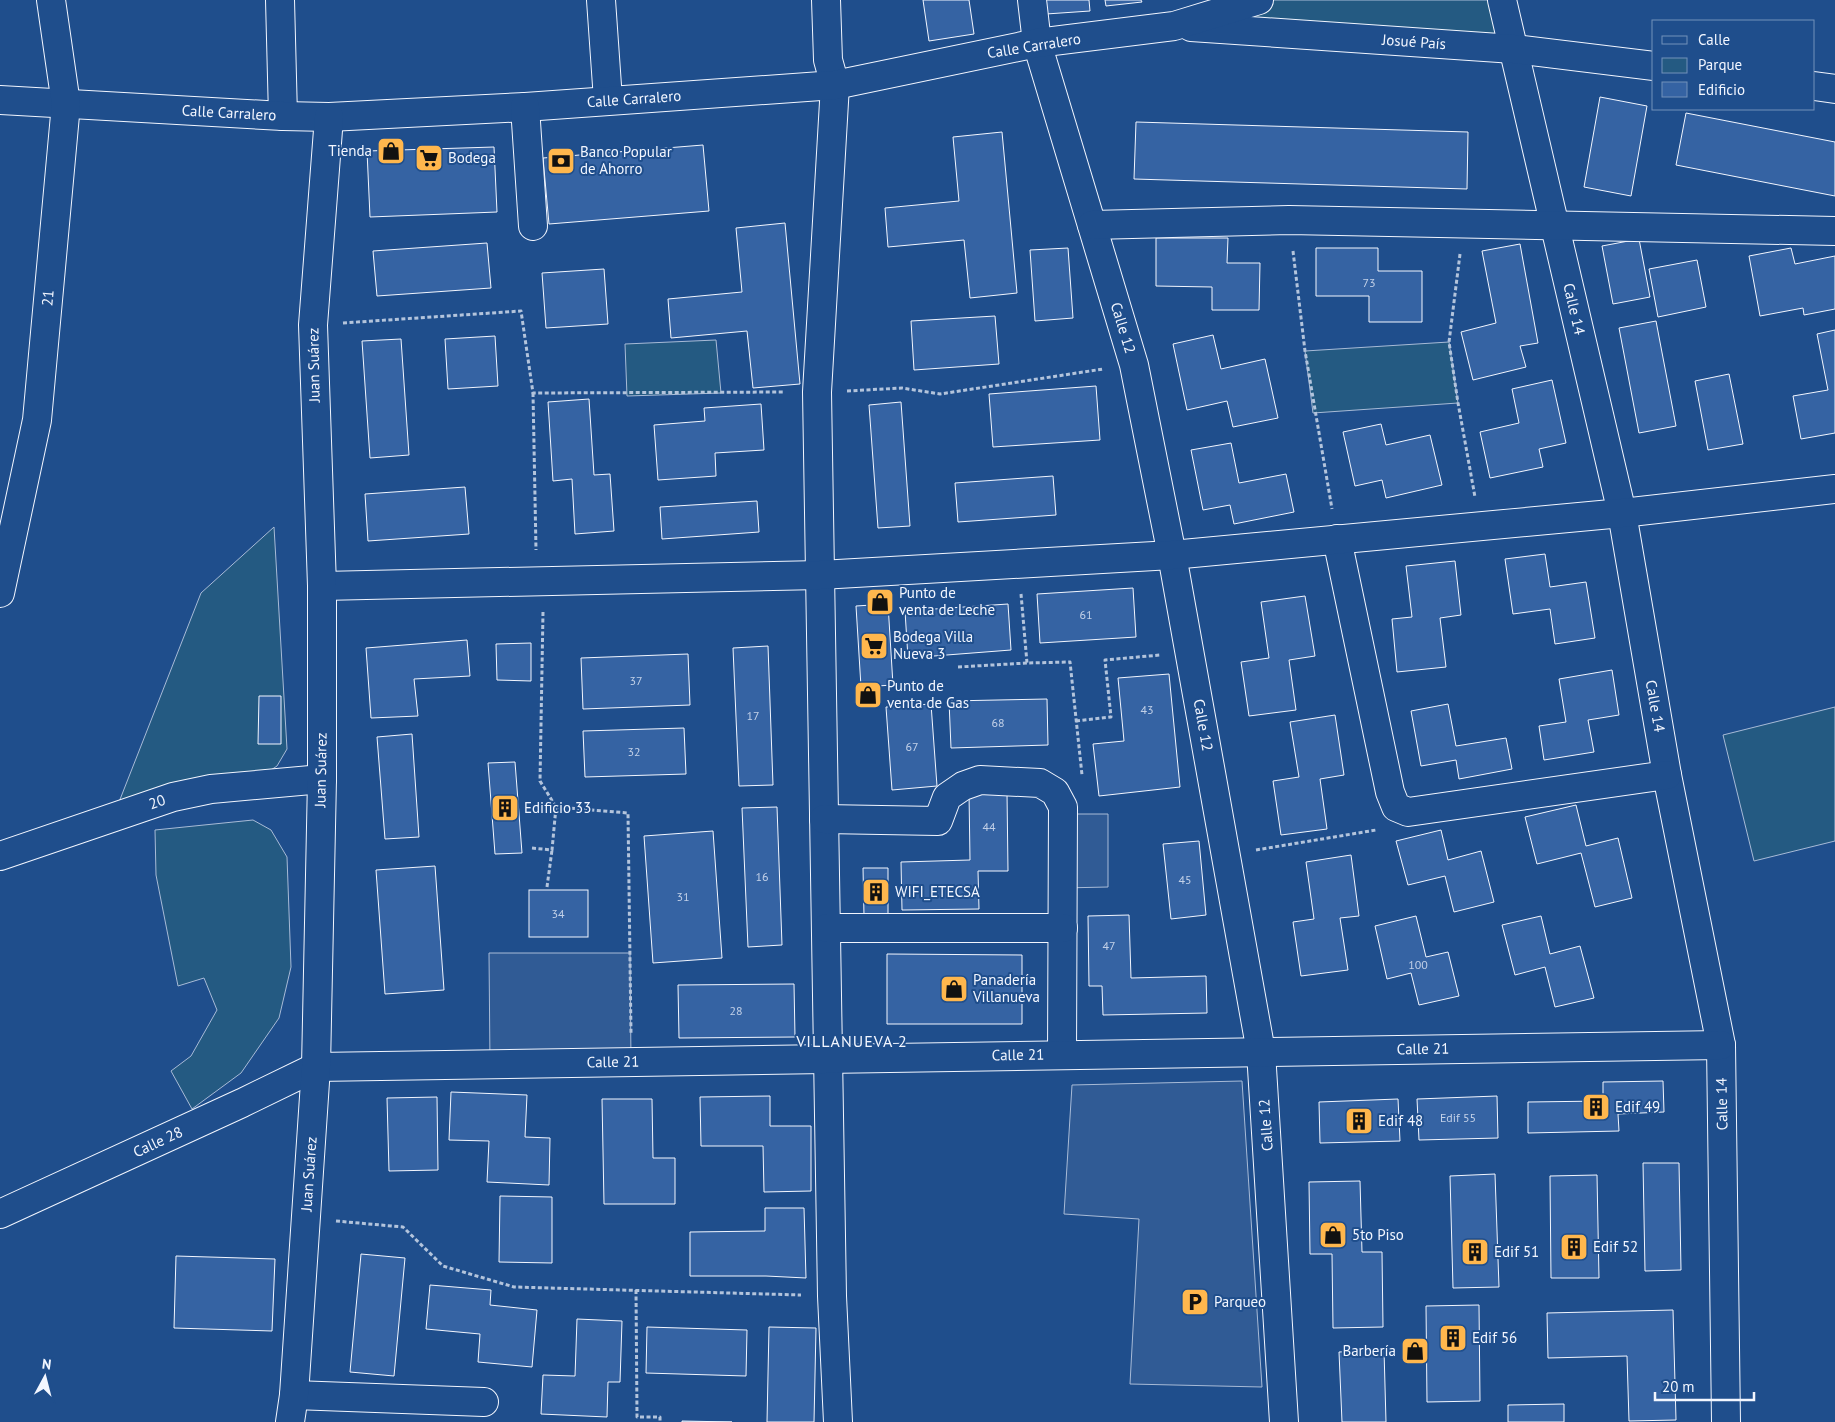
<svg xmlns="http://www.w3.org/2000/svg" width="1835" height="1422" font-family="'PT Sans',sans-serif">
	<rect width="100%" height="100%" fill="#1f4e8c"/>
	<!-- green -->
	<g fill="#245a82" stroke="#a8bbd7">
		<path d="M 1253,0 L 1502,0 L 1514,49 L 1174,26 Z"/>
		<path d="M 716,340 L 721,393 L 627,396 L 625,344 Z"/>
		<path d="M 1449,342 L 1458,403 L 1313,413 L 1305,351 Z"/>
		<path d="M 274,527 L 287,749 L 277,766 L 265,774 L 119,802 L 201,593 Z"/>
		<path d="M 1835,707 L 1835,841 L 1754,861 L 1723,735 Z"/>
		<path d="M 253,820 L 271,830 L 287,857 L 291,967 L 279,1018 L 241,1073 L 192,1109 L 171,1071 L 191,1056 L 217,1010 L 204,978 L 178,986 L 156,875 L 155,830 Z"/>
	</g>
	<!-- parking -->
	<g fill="#305b95" stroke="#a8bbd7">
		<path d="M 1063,814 L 1108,814 L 1108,887 L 1062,888 Z"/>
		<path d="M 489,953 L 630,953 L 631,1062 L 490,1064 Z"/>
		<path d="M 1242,1081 L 1262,1387 L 1130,1384 L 1139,1219 L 1064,1214 L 1072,1085 Z"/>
	</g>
	<!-- building -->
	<g fill="#3563a3" stroke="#f2f6ff">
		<path d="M 923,0 L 969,0 L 974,34 L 929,41 Z"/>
		<path d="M 1045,0 L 1089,0 L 1090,11 L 1046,14 Z"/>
		<path d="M 1105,0 L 1141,0 L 1142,2 L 1106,6 Z"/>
		<path d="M 1600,97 L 1647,106 L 1631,196 L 1584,187 Z"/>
		<path d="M 1686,113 L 1835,142 L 1835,196 L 1676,165 Z"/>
		<path d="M 1136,122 L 1468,132 L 1467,189 L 1134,179 Z"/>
		<path d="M 1002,132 L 1017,293 L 970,298 L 964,240 L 888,247 L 885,208 L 959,201 L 953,137 Z"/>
		<path d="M 703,145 L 709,211 L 549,224 L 543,158 Z"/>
		<path d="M 494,147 L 497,212 L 370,217 L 367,151 Z"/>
		<path d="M 785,223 L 800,384 L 753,388 L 747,331 L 671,338 L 668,299 L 742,292 L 736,228 Z"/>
		<path d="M 1156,238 L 1228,238 L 1227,263 L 1260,263 L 1259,310 L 1212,310 L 1212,287 L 1156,286 Z"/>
		<path d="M 1639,239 L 1650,297 L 1613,304 L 1602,246 Z"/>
		<path d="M 487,243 L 491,288 L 377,296 L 373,251 Z"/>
		<path d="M 1520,244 L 1538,343 L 1520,346 L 1526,367 L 1473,380 L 1461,332 L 1496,323 L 1482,251 Z"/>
		<path d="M 1068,248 L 1073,318 L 1035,321 L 1030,250 Z"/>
		<path d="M 1316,248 L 1378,248 L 1378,271 L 1422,271 L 1422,322 L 1369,322 L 1369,296 L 1316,296 Z"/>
		<path d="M 1791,248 L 1795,264 L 1835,256 L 1835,309 L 1804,315 L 1803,308 L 1760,316 L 1749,256 Z"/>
		<path d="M 1697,260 L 1706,307 L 1658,317 L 1649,269 Z"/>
		<path d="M 604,269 L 608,324 L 546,328 L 542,273 Z"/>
		<path d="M 995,316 L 999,364 L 914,370 L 911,321 Z"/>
		<path d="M 1656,321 L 1676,426 L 1639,433 L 1619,328 Z"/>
		<path d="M 1835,330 L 1835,433 L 1801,439 L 1793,396 L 1828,390 L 1817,334 Z"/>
		<path d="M 1213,335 L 1221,369 L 1265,359 L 1278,418 L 1233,427 L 1227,401 L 1187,410 L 1173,344 Z"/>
		<path d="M 495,336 L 498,386 L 448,389 L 445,339 Z"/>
		<path d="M 401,339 L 409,455 L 370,458 L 362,341 Z"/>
		<path d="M 1729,374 L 1743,444 L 1708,450 L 1695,381 Z"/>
		<path d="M 1552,380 L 1566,443 L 1539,449 L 1543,467 L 1490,478 L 1480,432 L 1519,423 L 1512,389 Z"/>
		<path d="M 1096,386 L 1100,440 L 993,447 L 989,394 Z"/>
		<path d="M 589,399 L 594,475 L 610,474 L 614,531 L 575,534 L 572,479 L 553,481 L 548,402 Z"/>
		<path d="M 901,402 L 910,526 L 878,528 L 869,405 Z"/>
		<path d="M 761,404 L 764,450 L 715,453 L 716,476 L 658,480 L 654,425 L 705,421 L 704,408 Z"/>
		<path d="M 1381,424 L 1386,445 L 1430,435 L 1442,485 L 1386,498 L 1382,480 L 1355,486 L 1343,432 Z"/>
		<path d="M 1231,443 L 1239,483 L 1286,474 L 1294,512 L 1234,524 L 1230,505 L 1203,510 L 1191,450 Z"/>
		<path d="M 1053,476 L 1056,515 L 958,522 L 955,483 Z"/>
		<path d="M 465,487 L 469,534 L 368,541 L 365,494 Z"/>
		<path d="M 757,501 L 759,532 L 662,539 L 660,507 Z"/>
		<path d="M 1545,554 L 1550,587 L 1586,582 L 1595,638 L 1555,644 L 1550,609 L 1513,614 L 1505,559 Z"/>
		<path d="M 1455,561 L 1461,615 L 1440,618 L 1446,667 L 1397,672 L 1392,619 L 1412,617 L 1406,566 Z"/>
		<path d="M 1133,588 L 1136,637 L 1040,643 L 1037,594 Z"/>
		<path d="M 1305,596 L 1315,656 L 1289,660 L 1296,710 L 1249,716 L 1241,662 L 1269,658 L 1261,602 Z"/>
		<path d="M 888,604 L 893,685 L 861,687 L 856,606 Z"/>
		<path d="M 1008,604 L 1011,650 L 908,658 L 905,611 Z"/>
		<path d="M 467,640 L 470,676 L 414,679 L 418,716 L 371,718 L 366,648 Z"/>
		<path d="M 531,643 L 531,681 L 497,680 L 496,644 Z"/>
		<path d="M 768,646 L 773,785 L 739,786 L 733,648 Z"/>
		<path d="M 688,654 L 690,705 L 583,709 L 581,658 Z"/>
		<path d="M 1612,670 L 1619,715 L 1588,720 L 1594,752 L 1544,760 L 1539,726 L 1566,722 L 1559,679 Z"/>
		<path d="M 1169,674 L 1180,787 L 1099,796 L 1093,744 L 1124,741 L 1118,678 Z"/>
		<path d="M 259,696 L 281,696 L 281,744 L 258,744 Z"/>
		<path d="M 1047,699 L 1048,745 L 951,748 L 949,701 Z"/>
		<path d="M 931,704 L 937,786 L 892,790 L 886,707 Z"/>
		<path d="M 1448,704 L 1456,746 L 1506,738 L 1512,769 L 1459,779 L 1456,760 L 1421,766 L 1411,711 Z"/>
		<path d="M 1335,715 L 1344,775 L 1320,779 L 1327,829 L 1281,835 L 1273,781 L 1299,777 L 1290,722 Z"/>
		<path d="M 684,728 L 686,774 L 585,777 L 583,731 Z"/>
		<path d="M 412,734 L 419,837 L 385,839 L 377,737 Z"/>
		<path d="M 515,762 L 522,853 L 495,854 L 488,763 Z"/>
		<path d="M 969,793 L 1007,793 L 1008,871 L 978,871 L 979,909 L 902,910 L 901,862 L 970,860 Z"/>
		<path d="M 1576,805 L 1586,846 L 1618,838 L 1632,898 L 1595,907 L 1581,853 L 1537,864 L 1525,817 Z"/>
		<path d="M 777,807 L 782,945 L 748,947 L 742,808 Z"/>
		<path d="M 1441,830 L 1448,860 L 1481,851 L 1494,902 L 1454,912 L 1445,876 L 1408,885 L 1396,841 Z"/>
		<path d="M 713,831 L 722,958 L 653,963 L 644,836 Z"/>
		<path d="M 1199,841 L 1206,915 L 1171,919 L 1163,844 Z"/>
		<path d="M 1351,855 L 1359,916 L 1340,918 L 1348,970 L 1301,976 L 1293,922 L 1314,919 L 1306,862 Z"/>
		<path d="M 435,866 L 444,990 L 385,994 L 376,870 Z"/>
		<path d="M 863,868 L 888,868 L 888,916 L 864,916 Z"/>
		<rect x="529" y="890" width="59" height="47"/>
		<path d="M 1129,915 L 1131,978 L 1206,976 L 1207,1013 L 1103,1015 L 1102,986 L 1089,986 L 1088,916 Z"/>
		<path d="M 1416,916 L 1426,957 L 1448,952 L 1459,996 L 1419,1005 L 1411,973 L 1387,979 L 1375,926 Z"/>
		<path d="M 1541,916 L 1550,954 L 1580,946 L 1594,998 L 1555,1007 L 1545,967 L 1515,975 L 1502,925 Z"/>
		<path d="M 887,954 L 1022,955 L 1022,1024 L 887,1024 Z"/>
		<path d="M 794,984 L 795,1037 L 679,1038 L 678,985 Z"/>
		<path d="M 1663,1081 L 1664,1112 L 1618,1114 L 1619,1131 L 1528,1133 L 1528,1102 L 1603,1101 L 1603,1082 Z"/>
		<path d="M 451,1092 L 527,1095 L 525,1137 L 550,1138 L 549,1185 L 487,1182 L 489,1141 L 449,1140 Z"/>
		<path d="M 770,1096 L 770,1126 L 811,1126 L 811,1191 L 764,1192 L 763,1146 L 701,1146 L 700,1097 Z"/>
		<path d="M 1497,1096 L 1498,1138 L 1419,1140 L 1417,1099 Z"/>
		<path d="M 437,1097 L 438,1170 L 389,1171 L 387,1098 Z"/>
		<path d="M 602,1099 L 652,1099 L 653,1158 L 675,1158 L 675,1204 L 604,1204 Z"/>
		<path d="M 1398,1099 L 1400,1141 L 1320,1143 L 1319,1102 Z"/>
		<path d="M 1643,1163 L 1679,1163 L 1681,1270 L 1645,1271 Z"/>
		<path d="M 1495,1174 L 1499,1287 L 1453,1288 L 1450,1176 Z"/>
		<path d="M 1597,1175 L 1599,1278 L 1551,1278 L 1550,1176 Z"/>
		<path d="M 1360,1181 L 1362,1252 L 1382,1252 L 1383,1327 L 1333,1328 L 1332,1254 L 1310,1254 L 1309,1182 Z"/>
		<path d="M 500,1196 L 552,1197 L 552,1263 L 499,1262 Z"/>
		<path d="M 765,1208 L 804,1208 L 806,1278 L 766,1276 L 690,1276 L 690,1232 L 765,1231 Z"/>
		<path d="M 361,1254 L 405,1258 L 394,1376 L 350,1372 Z"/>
		<path d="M 176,1256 L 275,1259 L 272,1331 L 174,1328 Z"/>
		<path d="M 430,1285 L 491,1290 L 490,1305 L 537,1310 L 532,1367 L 478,1362 L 480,1334 L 426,1329 Z"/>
		<path d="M 1479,1305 L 1480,1401 L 1427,1402 L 1426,1306 Z"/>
		<path d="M 1673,1310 L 1676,1420 L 1629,1421 L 1627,1356 L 1548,1358 L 1547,1313 Z"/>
		<path d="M 577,1319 L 622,1321 L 620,1382 L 608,1382 L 607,1417 L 541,1414 L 543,1375 L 575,1376 Z"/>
		<path d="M 647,1327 L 747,1330 L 746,1376 L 646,1373 Z"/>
		<path d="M 769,1327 L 816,1328 L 814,1422 L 767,1422 Z"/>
		<path d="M 1384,1350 L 1386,1422 L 1342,1422 L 1339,1352 Z"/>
		<path d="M 1564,1404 L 1564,1422 L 1508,1422 L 1508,1405 Z"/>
		<path d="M 682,1421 L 732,1422 L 682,1422 Z"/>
	</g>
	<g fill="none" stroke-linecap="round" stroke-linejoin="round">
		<defs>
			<g id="minor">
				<path d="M 280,0 L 283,116"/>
				<path d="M 601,0 L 608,100"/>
				<path d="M 826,0 L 828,60 L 835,85 L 817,392 L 832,1296 L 838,1422"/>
				<path d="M 1032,0 L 1037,43 L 1134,365 L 1172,555 L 1261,1052 L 1284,1422"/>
				<path d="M 1502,0 L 1622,513 L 1667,775 L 1721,1045 L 1726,1422"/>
				<path d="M 1191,27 L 1514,49 L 1654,66"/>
				<path d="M 1814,86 L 1835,89"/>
				<path d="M 0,100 L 283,116 L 329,117 L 525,107 L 835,85 L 1037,43 L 1174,26 L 1259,0"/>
				<path d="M 525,107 L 533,226"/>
				<path d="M 1092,225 L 1289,220 L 1835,231"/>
				<path d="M 1337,539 L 1390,792 L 1396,807 L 1408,812 L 1667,775"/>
				<path d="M 322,586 L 820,575 L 1172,555 L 1622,513 L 1835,489"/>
				<path d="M 0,593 L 37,420 L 66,104 L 51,0"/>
				<path d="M 824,819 L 938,821 L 947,797 L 963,786 L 980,780 L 1040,783 L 1055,792 L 1063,807 L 1062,1055"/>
				<path d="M 0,856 L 173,797 L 211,789 L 322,779"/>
				<path d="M 827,928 L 1063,928"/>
				<path d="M 0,1214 L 242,1103 L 316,1067 L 1721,1045"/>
				<path d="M 294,1395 L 484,1402"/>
				<path d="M 290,1422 L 294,1395 L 316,1067 L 322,779 L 322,586 L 313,325 L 329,117"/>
			</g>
		</defs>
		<!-- minor casing -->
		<use href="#minor" stroke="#f2f6ff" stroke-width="30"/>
		<!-- path -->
		<g stroke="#b3c4dc" stroke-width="3" stroke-dasharray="4 2.5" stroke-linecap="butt">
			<path d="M 1293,251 L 1305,351 L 1332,509"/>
			<path d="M 1460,254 L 1449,342 L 1458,403 L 1475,497"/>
			<path d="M 343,323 L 521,311 L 533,393 L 785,392"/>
			<path d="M 847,391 L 902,388 L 940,394 L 1103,369"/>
			<path d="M 533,393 L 536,550"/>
			<path d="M 1021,594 L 1027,663 L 1070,662 L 1082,775"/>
			<path d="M 543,612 L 540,781 L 556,807 L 628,813 L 631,1033"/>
			<path d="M 958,667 L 1027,663"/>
			<path d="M 1076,721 L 1111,717 L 1105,660 L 1160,655"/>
			<path d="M 532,848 L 552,850 L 556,807"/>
			<path d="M 1256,850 L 1376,830"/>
			<path d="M 547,887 L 552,850"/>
			<path d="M 336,1221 L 403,1227 L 443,1266 L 514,1287 L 801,1295"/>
			<path d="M 636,1290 L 637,1417 L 660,1417 L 660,1422"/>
		</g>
		<!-- minor -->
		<use href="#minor" stroke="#1f4e8c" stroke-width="28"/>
	</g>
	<!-- icons -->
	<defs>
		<symbol id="shop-square" viewBox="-11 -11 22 22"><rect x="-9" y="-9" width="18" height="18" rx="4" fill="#ffb74d" stroke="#1f4e8c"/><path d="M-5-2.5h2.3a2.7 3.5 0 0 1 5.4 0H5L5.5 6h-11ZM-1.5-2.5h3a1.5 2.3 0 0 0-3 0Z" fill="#111"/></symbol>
		<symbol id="supermarket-square" viewBox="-11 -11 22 22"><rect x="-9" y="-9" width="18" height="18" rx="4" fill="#ffb74d" stroke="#1f4e8c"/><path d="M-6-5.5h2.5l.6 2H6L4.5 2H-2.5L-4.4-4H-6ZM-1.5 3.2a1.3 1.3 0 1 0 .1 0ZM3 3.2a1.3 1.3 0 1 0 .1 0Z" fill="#111"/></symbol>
		<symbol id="bank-square" viewBox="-11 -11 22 22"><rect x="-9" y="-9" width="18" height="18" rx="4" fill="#ffb74d" stroke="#1f4e8c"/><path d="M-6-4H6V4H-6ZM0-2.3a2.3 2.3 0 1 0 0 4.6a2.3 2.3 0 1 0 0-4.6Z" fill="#111"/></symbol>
		<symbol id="building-square" viewBox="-11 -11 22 22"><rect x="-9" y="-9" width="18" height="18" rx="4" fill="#ffb74d" stroke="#1f4e8c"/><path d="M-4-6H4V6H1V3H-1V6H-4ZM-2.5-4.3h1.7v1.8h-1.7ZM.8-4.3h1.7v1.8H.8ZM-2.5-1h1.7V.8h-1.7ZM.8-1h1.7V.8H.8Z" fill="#111"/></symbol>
		<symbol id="parking-square" viewBox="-11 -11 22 22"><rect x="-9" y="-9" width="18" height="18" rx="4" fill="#ffb74d" stroke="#1f4e8c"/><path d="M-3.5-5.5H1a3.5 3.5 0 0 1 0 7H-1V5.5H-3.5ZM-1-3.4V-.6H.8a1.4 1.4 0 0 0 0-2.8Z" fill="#111"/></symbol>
	</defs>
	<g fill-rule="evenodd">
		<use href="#shop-square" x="375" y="135" width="32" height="32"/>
		<use href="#supermarket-square" x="413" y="142" width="32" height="32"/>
		<use href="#bank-square" x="545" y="145" width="32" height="32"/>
		<use href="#shop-square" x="864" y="586" width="32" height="32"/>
		<use href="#supermarket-square" x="858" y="630" width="32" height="32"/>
		<use href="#shop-square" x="852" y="679" width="32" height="32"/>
		<use href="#building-square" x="489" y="792" width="32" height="32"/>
		<use href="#building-square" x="860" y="876" width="32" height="32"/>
		<use href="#shop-square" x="938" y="973" width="32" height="32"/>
		<use href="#building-square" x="1580" y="1091" width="32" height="32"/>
		<use href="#building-square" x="1343" y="1105" width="32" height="32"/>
		<use href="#shop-square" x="1317" y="1219" width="32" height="32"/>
		<use href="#building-square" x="1558" y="1231" width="32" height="32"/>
		<use href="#building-square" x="1459" y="1236" width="32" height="32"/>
		<use href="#parking-square" x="1179" y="1286" width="32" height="32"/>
		<use href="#building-square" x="1437" y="1322" width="32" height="32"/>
		<use href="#shop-square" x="1399" y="1335" width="32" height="32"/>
	</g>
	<g text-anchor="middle" stroke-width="4" stroke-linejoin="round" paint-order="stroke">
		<!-- number labels -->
		<g font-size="12" fill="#c3d1e8">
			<text x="1369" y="287">73</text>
			<text x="1086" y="619">61</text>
			<text x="636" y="685">37</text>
			<text x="1147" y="714">43</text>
			<text x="753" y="720">17</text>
			<text x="998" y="727">68</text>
			<text x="912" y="751">67</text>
			<text x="634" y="756">32</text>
			<text x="989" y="831">44</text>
			<text x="762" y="881">16</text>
			<text x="1185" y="884">45</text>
			<text x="683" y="901">31</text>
			<text x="558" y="918">34</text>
			<text x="1109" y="950">47</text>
			<text x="1418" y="969">100</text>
			<text x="736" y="1015">28</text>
			<text x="1458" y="1122">Edif 55</text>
		</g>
		<!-- street labels -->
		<g font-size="15" fill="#f2f6ff" stroke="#1f4e8c">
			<text transform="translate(1414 42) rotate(4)" y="5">Josué País</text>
			<text transform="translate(1034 46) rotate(-9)" y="5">Calle Carralero</text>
			<text transform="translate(634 99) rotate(-4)" y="5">Calle Carralero</text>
			<text transform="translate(229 113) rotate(3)" y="5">Calle Carralero</text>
			<text transform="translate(48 298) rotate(-85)" y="5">21</text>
			<text transform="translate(1574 309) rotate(77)" y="5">Calle 14</text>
			<text transform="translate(1123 328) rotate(73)" y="5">Calle 12</text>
			<text transform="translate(314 365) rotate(-91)" y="5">Juan Suárez</text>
			<text transform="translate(1655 706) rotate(80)" y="5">Calle 14</text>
			<text transform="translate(1203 725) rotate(80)" y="5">Calle 12</text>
			<text transform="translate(321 770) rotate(-89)" y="5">Juan Suárez</text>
			<text transform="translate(157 802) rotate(-19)" y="5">20</text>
			<text transform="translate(1423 1049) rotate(-1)" y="5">Calle 21</text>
			<text transform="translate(1018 1055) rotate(-1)" y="5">Calle 21</text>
			<text transform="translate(613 1062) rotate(-1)" y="5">Calle 21</text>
			<text transform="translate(1722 1104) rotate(-91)" y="5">Calle 14</text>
			<text transform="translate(1266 1125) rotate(-94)" y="5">Calle 12</text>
			<text transform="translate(158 1142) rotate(-25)" y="5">Calle 28</text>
			<text transform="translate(309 1174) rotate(-86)" y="5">Juan Suárez</text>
		</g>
		<!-- poi labels -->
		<g font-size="15" fill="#f2f6ff" stroke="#1f4e8c" text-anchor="start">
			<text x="372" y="156" text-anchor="end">Tienda</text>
			<text x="580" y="157">Banco Popular<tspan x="580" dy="17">de Ahorro</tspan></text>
			<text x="448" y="163">Bodega</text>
			<text x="899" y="598">Punto de<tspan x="899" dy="17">venta de Leche</tspan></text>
			<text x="893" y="642">Bodega Villa<tspan x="893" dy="17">Nueva 3</tspan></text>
			<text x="887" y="691">Punto de<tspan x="887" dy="17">venta de Gas</tspan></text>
			<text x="524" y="813">Edificio 33</text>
			<text x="895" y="897">WIFI_ETECSA</text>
			<text x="973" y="985">Panadería<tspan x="973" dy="17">Villanueva</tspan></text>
			<text x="1615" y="1112">Edif 49</text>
			<text x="1378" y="1126">Edif 48</text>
			<text x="1352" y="1240">5to Piso</text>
			<text x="1593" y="1252">Edif 52</text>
			<text x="1494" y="1257">Edif 51</text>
			<text x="1214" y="1307">Parqueo</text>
			<text x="1472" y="1343">Edif 56</text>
			<text x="1396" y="1356" text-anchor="end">Barbería</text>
		</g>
		<!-- neighbourhood labels -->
		<g font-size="16" letter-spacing="1" fill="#f2f6ff" stroke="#1f4e8c">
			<text x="852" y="1047">VILLANUEVA 2</text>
		</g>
	</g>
	<!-- legend -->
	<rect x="1652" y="20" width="162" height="90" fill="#1f4e8c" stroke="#7391ba"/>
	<rect x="1662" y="36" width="25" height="8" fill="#1f4e8c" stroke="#7391ba"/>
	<text x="1698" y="45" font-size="15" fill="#f2f6ff">Calle</text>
	<rect x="1662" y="58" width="25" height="15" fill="#245a82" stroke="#7391ba"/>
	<text x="1698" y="70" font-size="15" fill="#f2f6ff">Parque</text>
	<rect x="1662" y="82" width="25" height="15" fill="#3563a3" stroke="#7391ba"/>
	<text x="1698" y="95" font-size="15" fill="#f2f6ff">Edificio</text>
	<!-- north arrow -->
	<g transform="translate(45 1377) rotate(7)" stroke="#1f4e8c" stroke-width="4" paint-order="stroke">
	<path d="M0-4L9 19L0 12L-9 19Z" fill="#f2f6ff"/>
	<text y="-8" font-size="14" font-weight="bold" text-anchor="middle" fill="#f2f6ff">N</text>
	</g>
	<!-- scale -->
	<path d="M1655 1392v8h99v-8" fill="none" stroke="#f2f6ff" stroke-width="2.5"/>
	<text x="1662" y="1392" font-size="15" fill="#f2f6ff" stroke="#1f4e8c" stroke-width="4" paint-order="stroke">20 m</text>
</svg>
